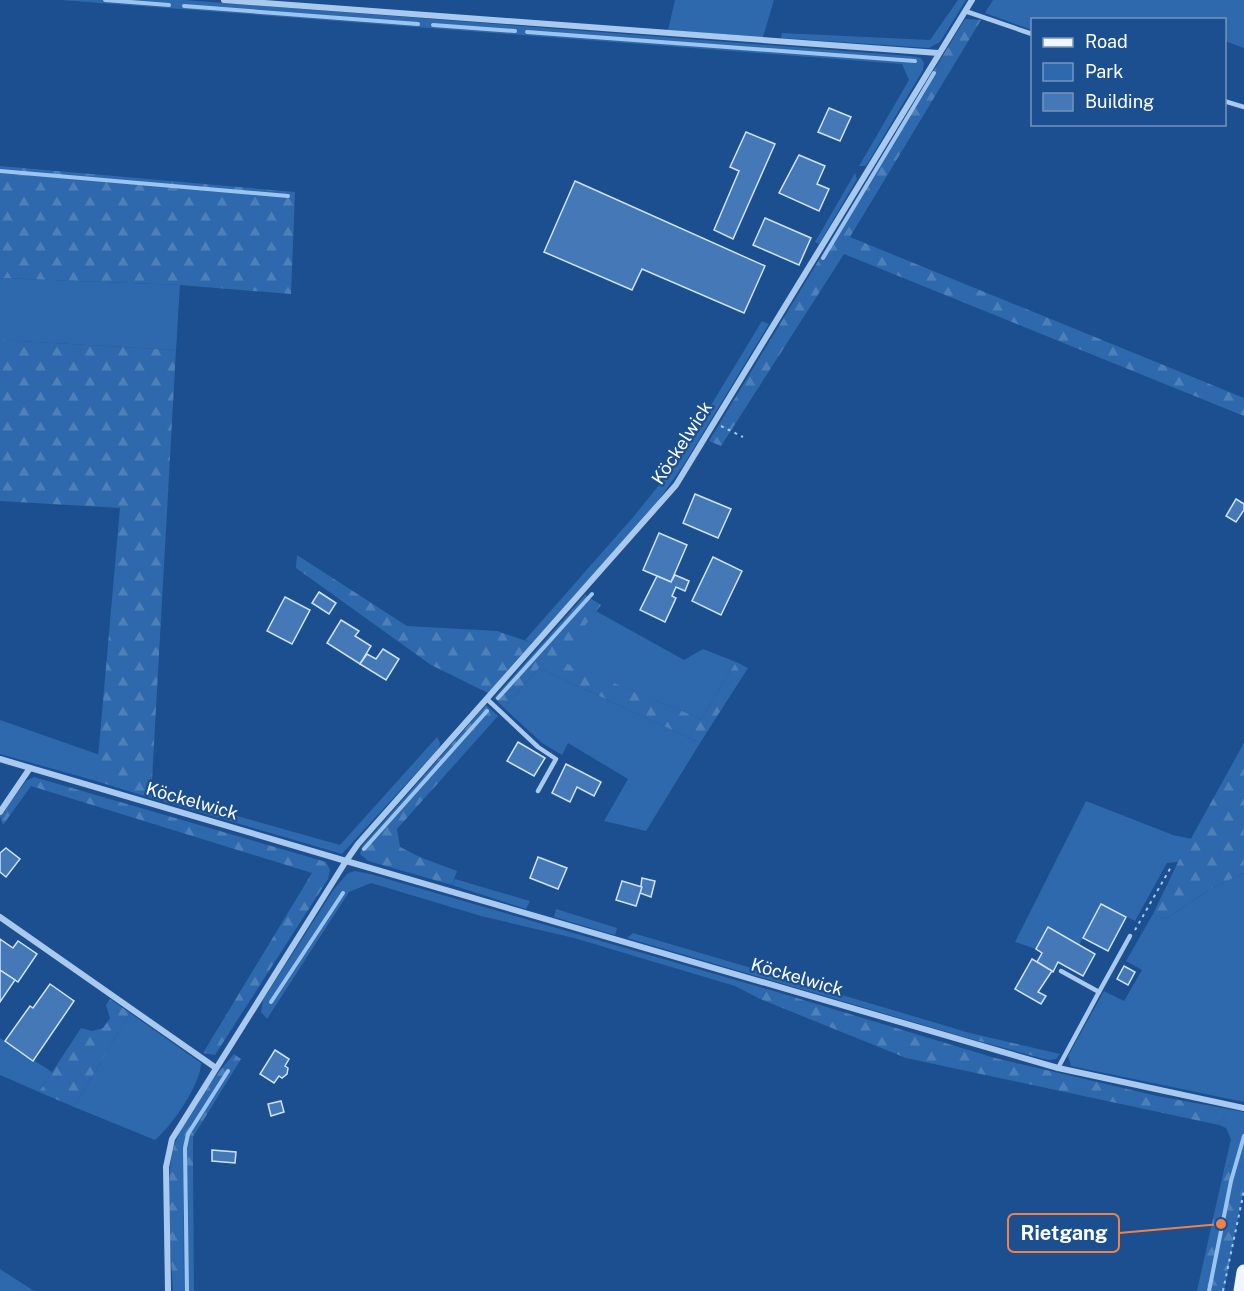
<svg xmlns="http://www.w3.org/2000/svg" width="1244" height="1291" font-family="'Public Sans',sans-serif">
	<defs>
		<pattern id="forest-firs" width="22" height="20" patternUnits="userSpaceOnUse" patternTransform="scale(1.5)"><rect width="22" height="20" fill="#2e69ad"/><path d="M5 1l3.5 6h-7zM16 11l3.5 6h-7z" fill="#4d80b9"/></pattern>
	</defs>
	<rect width="100%" height="100%" fill="#1b4f8f"/>
	<!-- green -->
	<g fill="#2e69ad">
		<path d="M 61,0 L 185,0 L 910,56 L 921,58 L 924,63 L 923,70 L 866,166 L 859,166 L 909,80 L 902,64 Z"/>
		<path d="M 675,0 L 774,0 L 763,37 L 668,30 Z"/>
		<path d="M 958,0 L 966,0 L 940,42 L 929,48 L 781,38 L 782,33 L 930,40 Z"/>
		<path d="M 993,0 L 1244,0 L 1244,48 L 1225,41 L 1224,20 L 1032,20 L 1032,30 L 985,13 Z"/>
		<path d="M 855,173 L 857,179 L 819,244 L 815,242 Z"/>
		<path d="M 0,278 L 180,285 L 176,350 L 0,340 Z"/>
		<path d="M 762,321 L 769,324 L 683,466 L 650,512 L 532,643 L 525,640 L 635,515 L 674,466 Z"/>
		<path d="M 596,611 L 684,660 L 703,649 L 736,662 L 701,719 L 557,660 Z"/>
		<path d="M 539,668 L 700,743 L 646,831 L 604,821 L 628,779 L 568,743 L 562,755 L 542,743 L 504,708 Z"/>
		<path d="M 0,720 L 100,755 L 96,781 L 0,754 Z"/>
		<path d="M 437,737 L 440,743 L 439,748 L 342,854 L 151,798 L 152,792 L 340,845 Z"/>
		<path d="M 1086,801 L 1173,835 L 1193,839 L 1178,862 L 1167,863 L 1135,921 L 1101,904 L 1079,945 L 1048,928 L 1036,949 L 1015,942 Z"/>
		<path d="M 355,871 L 370,874 L 767,989 L 760,999 L 735,986 L 574,938 L 481,916 L 371,883 L 349,892 L 267,1019 L 261,1012 L 263,1000 L 334,889 L 348,873 Z"/>
		<path d="M 1244,873 L 1244,1102 L 1071,1066 L 1068,1056 L 1104,991 L 1124,1001 L 1142,970 L 1126,961 L 1153,914 L 1166,919 L 1210,889 Z"/>
		<path d="M 455,879 L 530,901 L 526,909 L 452,885 Z"/>
		<path d="M 556,909 L 617,928 L 615,935 L 554,917 Z"/>
		<path d="M 633,933 L 970,1033 L 968,1038 L 627,938 Z"/>
		<path d="M 130,1013 L 201,1063 C 201,1084 171,1127 155,1140 L 74,1107 Z"/>
		<path d="M 0,1038 L 52,1072 L 39,1092 L 0,1075 Z"/>
		<path d="M 1228,1109 L 1244,1112 L 1244,1167 L 1225,1165 L 1231,1139 L 1226,1128 L 1219,1125 Z"/>
		<path d="M 183,1167 L 193,1167 L 194,1291 L 184,1291 Z"/>
		<path d="M 0,1269 L 34,1291 L 0,1291 Z"/>
	</g>
	<!-- forest -->
	<g fill="url(#forest-firs)">
		<path d="M 965,19 L 981,20 L 850,237 L 1244,398 L 1244,416 L 844,254 L 721,446 L 709,441 Z"/>
		<path d="M 0,166 L 295,192 L 291,294 L 180,285 L 0,278 Z"/>
		<path d="M 0,340 L 176,350 L 151,798 L 96,781 L 120,508 L 0,501 Z"/>
		<path d="M 297,555 L 407,626 L 497,631 L 532,643 L 488,693 L 431,665 L 296,568 Z"/>
		<path d="M 585,595 L 601,605 L 558,660 L 701,719 L 736,662 L 748,668 L 700,743 L 539,668 L 504,708 L 494,698 Z"/>
		<path d="M 486,705 L 498,716 L 397,829 L 400,847 L 422,858 L 457,871 L 452,885 L 368,861 L 360,854 L 362,846 Z"/>
		<path d="M 1244,743 L 1244,873 L 1210,889 L 1166,919 L 1153,914 L 1178,862 Z"/>
		<path d="M 34,777 L 326,862 L 330,870 L 328,879 L 215,1055 L 203,1053 L 312,873 L 31,786 L 3,825 L 0,816 L 26,781 Z"/>
		<path d="M 767,989 L 995,1058 L 1157,1096 L 1228,1109 L 1219,1125 L 906,1058 L 760,999 Z"/>
		<path d="M 110,999 L 130,1013 L 74,1107 L 39,1092 L 81,1028 L 92,1031 L 103,1028 L 110,1018 L 106,1005 Z"/>
		<path d="M 970,1033 L 1060,1054 L 1056,1059 L 1048,1060 L 968,1038 Z"/>
		<path d="M 234,1054 L 241,1059 L 193,1137 L 193,1167 L 183,1167 L 184,1291 L 173,1291 C 171,1256 164,1173 175,1143 C 188,1111 212,1079 234,1054 Z"/>
		<path d="M 1225,1165 L 1244,1167 L 1244,1187 L 1224,1291 L 1197,1291 Z"/>
	</g>
	<g fill="none" stroke-linecap="round" stroke-linejoin="round">
		<!-- stream -->
		<g stroke="#9cc4f0" stroke-width="4">
			<path d="M 105,0 L 169,5"/>
			<path d="M 184,6 L 418,24"/>
			<path d="M 433,25 L 515,31"/>
			<path d="M 527,32 L 915,61"/>
			<path d="M 0,171 L 288,196"/>
			<path d="M 823,258 L 934,73"/>
			<path d="M 498,698 L 592,594"/>
			<path d="M 364,849 L 487,711"/>
			<path d="M 271,1002 L 343,893"/>
			<path d="M 187,1291 L 185,1148 L 188,1134 L 228,1071"/>
			<path d="M 1209,1291 L 1231,1181 L 1244,1136"/>
		</g>
	</g>
	<!-- building -->
	<g fill="#4478b7" stroke="#cfe3fa" stroke-width="1.5">
		<path d="M 829,108 L 851,117 L 840,141 L 818,132 Z"/>
		<path d="M 746,132 L 775,144 L 733,239 L 714,230 L 739,171 L 730,167 Z"/>
		<path d="M 799,155 L 825,166 L 817,184 L 829,189 L 819,211 L 779,193 Z"/>
		<path d="M 575,181 L 765,266 L 744,313 L 642,269 L 632,290 L 544,252 Z"/>
		<path d="M 765,218 L 811,238 L 799,265 L 753,245 Z"/>
		<path d="M 695,494 L 731,509 L 718,538 L 683,523 Z"/>
		<path d="M 1236,499 L 1244,504 L 1244,510 L 1236,522 L 1226,516 Z"/>
		<path d="M 659,533 L 687,545 L 671,582 L 643,570 Z"/>
		<path d="M 713,557 L 742,571 L 721,615 L 692,601 Z"/>
		<path d="M 675,575 L 689,581 L 685,591 L 676,587 L 672,596 L 676,598 L 665,622 L 640,610 L 657,576 L 671,582 Z"/>
		<path d="M 319,592 L 336,603 L 329,614 L 312,603 Z"/>
		<path d="M 285,597 L 310,610 L 292,644 L 267,631 Z"/>
		<path d="M 341,620 L 359,631 L 355,636 L 371,646 L 360,664 L 327,643 Z"/>
		<path d="M 383,649 L 399,659 L 386,680 L 360,664 L 367,654 L 376,659 Z"/>
		<path d="M 518,742 L 545,758 L 534,776 L 507,761 Z"/>
		<path d="M 566,764 L 601,782 L 594,796 L 577,787 L 570,802 L 552,793 Z"/>
		<path d="M 6,848 L 20,859 L 6,877 L 0,872 L 0,853 Z"/>
		<path d="M 538,857 L 567,868 L 558,889 L 530,878 Z"/>
		<path d="M 642,878 L 655,881 L 651,897 L 640,893 Z"/>
		<path d="M 622,881 L 642,887 L 636,906 L 616,900 Z"/>
		<path d="M 1101,904 L 1126,917 L 1108,951 L 1083,938 Z"/>
		<path d="M 1048,927 L 1095,954 L 1083,976 L 1058,962 L 1053,972 L 1037,962 L 1042,953 L 1036,949 Z"/>
		<path d="M 0,939 L 13,948 L 18,941 L 37,954 L 18,982 L 0,970 Z"/>
		<path d="M 1032,959 L 1052,971 L 1038,992 L 1046,996 L 1041,1004 L 1015,989 Z"/>
		<path d="M 1124,966 L 1135,972 L 1128,985 L 1117,979 Z"/>
		<path d="M 0,970 L 15,980 L 0,1002 Z"/>
		<path d="M 50,984 L 74,1001 L 33,1061 L 5,1041 L 30,1006 L 33,1008 Z"/>
		<path d="M 275,1050 L 289,1059 L 285,1066 L 288,1068 L 287,1074 L 282,1078 L 279,1076 L 274,1083 L 260,1074 Z"/>
		<path d="M 281,1101 L 284,1112 L 271,1116 L 268,1104 Z"/>
		<path d="M 212,1150 L 236,1152 L 235,1163 L 212,1161 Z"/>
	</g>
	<g fill="none" stroke-linecap="round" stroke-linejoin="round">
		<!-- path -->
		<g stroke="#a9c9ee" stroke-width="2" stroke-dasharray="3 4.5" stroke-linecap="butt">
			<path d="M 721,426 L 743,437"/>
			<path d="M 1135,930 L 1171,867"/>
			<path d="M 1223,1291 L 1244,1191"/>
		</g>
		<!-- service -->
		<g stroke="#a9c9ee" stroke-width="4.5">
			<path d="M 965,11 L 1032,34"/>
			<path d="M 1224,101 L 1244,107"/>
			<path d="M 488,700 L 538,747 L 556,759 L 538,791"/>
			<path d="M 1099,992 L 1130,936"/>
			<path d="M 1058,1068 L 1099,992 L 1061,971"/>
		</g>
		<!-- minor -->
		<g stroke="#a9c9ee" stroke-width="6">
			<path d="M 224,0 L 938,53"/>
			<path d="M 972,0 L 676,485 L 358,844 L 346,861 L 1058,1068 L 1244,1108"/>
			<path d="M 0,759 L 346,861 L 172,1139 L 166,1167 L 168,1291"/>
			<path d="M 0,812 L 30,768"/>
			<path d="M 0,917 L 216,1068"/>
		</g>
		<!-- primary -->
		<path stroke="#f0f6ff" stroke-width="15" d="M 1241,1291 L 1244,1272"/>
	</g>
	<g text-anchor="middle" stroke-width="4.5" stroke-linejoin="round" paint-order="stroke">
		<!-- street labels -->
		<g font-size="18" fill="#fff" stroke="#1b4f8f">
			<text transform="translate(682 443) rotate(-57)" y="6">Köckelwick</text>
			<text transform="translate(192 801) rotate(16)" y="6">Köckelwick</text>
			<text transform="translate(797 977) rotate(16)" y="6">Köckelwick</text>
		</g>
	</g>
	<!-- callouts -->
	<path fill="none" stroke="#ee8249" stroke-width="2" d="M1221 1224L1119 1233"/>
	<circle fill="#ee8249" stroke="#1b4f8f" stroke-width="2" cx="1221" cy="1224" r="6"/>
	<rect fill="#1b4f8f" stroke="#ee8249" stroke-width="2" x="1008" y="1214" width="111" height="38" rx="6"/>
	<g font-size="20" text-anchor="middle" font-weight="bold" fill="#fff">
		<text x="1064" y="1240">Rietgang</text>
	</g>
	<!-- legend -->
	<rect x="1031" y="18" width="195" height="108" fill="#1b4f8f" stroke="#7695bc" stroke-width="1.5"/>
	<rect x="1043" y="38" width="30" height="9" fill="#f0f6ff" stroke="#7695bc" stroke-width="1.5"/>
	<text x="1085" y="48" font-size="18" fill="#ffffff">Road</text>
	<rect x="1043" y="63" width="30" height="18" fill="#2e69ad" stroke="#7695bc" stroke-width="1.5"/>
	<text x="1085" y="78" font-size="18" fill="#ffffff">Park</text>
	<rect x="1043" y="93" width="30" height="18" fill="#4478b7" stroke="#7695bc" stroke-width="1.5"/>
	<text x="1085" y="108" font-size="18" fill="#ffffff">Building</text>
</svg>
